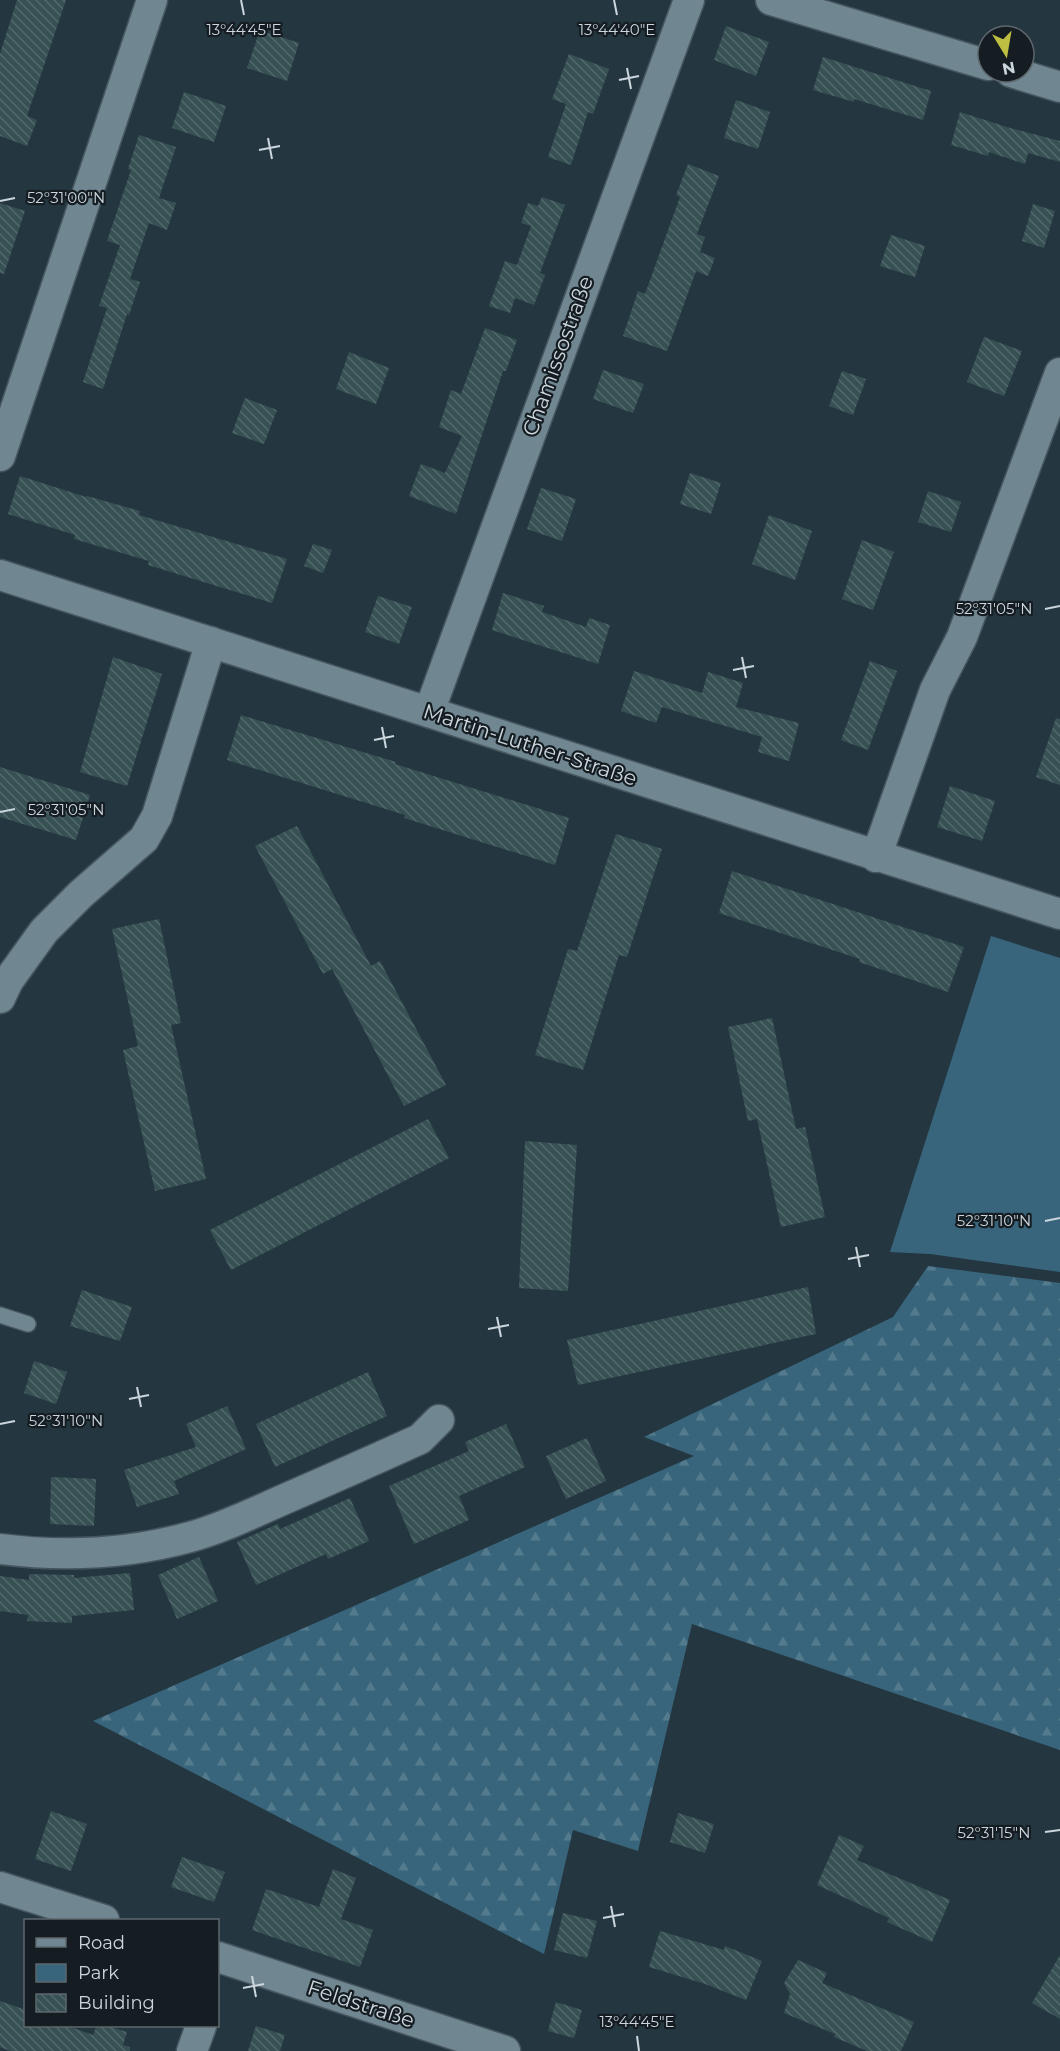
<svg xmlns="http://www.w3.org/2000/svg" width="1060" height="2051" font-family="Montserrat,sans-serif">
	<defs>
		<pattern id="forest-firs" width="22" height="20" patternUnits="userSpaceOnUse" patternTransform="scale(1.5)"><rect width="22" height="20" fill="#38657b"/><path d="M5 1l3.5 6h-7zM16 11l3.5 6h-7z" fill="#537a8d"/></pattern>
		<pattern id="building-back-hatch" width="6" height="6" patternUnits="userSpaceOnUse" patternTransform="scale(1.5)"><rect width="6" height="6" fill="#375053"/><path d="M-1 5l2 2M0 0l6 6M5-1l2 2" fill="none" stroke="#53686b"/></pattern>
	</defs>
	<rect width="100%" height="100%" fill="#243741"/>
	<!-- green -->
	<path fill="#38657b" d="M 991,936 L 1060,958 L 1060,1272 L 930,1254 L 890,1252 Z"/>
	<!-- forest -->
	<path fill="url(#forest-firs)" d="M 928,1266 L 1060,1283 L 1060,1750 L 692,1624 L 638,1851 L 573,1830 L 544,1954 L 93,1721 L 694,1456 L 644,1437 L 893,1317 Z"/>
	<!-- building -->
	<g fill="url(#building-back-hatch)">
		<path d="M 17,0 L 66,0 L 27,116 L 37,120 L 27,146 L 0,136 L 0,54 Z"/>
		<path d="M 726,26 L 769,42 L 756,76 L 714,60 Z"/>
		<path d="M 260,30 L 299,43 L 287,81 L 247,68 Z"/>
		<path d="M 569,54 L 609,69 L 593,114 L 588,112 L 571,165 L 548,157 L 566,104 L 552,99 Z"/>
		<path d="M 823,57 L 931,91 L 923,120 L 854,99 L 854,102 L 813,90 Z"/>
		<path d="M 184,92 L 226,106 L 214,142 L 172,128 Z"/>
		<path d="M 736,100 L 770,112 L 758,149 L 724,138 Z"/>
		<path d="M 960,112 L 1010,128 L 1060,141 L 1060,162 L 1028,153 L 1025,164 L 989,152 L 988,156 L 951,145 Z"/>
		<path d="M 139,135 L 176,147 L 159,198 L 176,203 L 167,230 L 149,223 L 130,279 L 140,282 L 129,315 L 127,314 L 103,389 L 83,382 L 107,308 L 99,306 L 120,245 L 107,241 L 131,170 L 128,169 Z"/>
		<path d="M 688,164 L 719,176 L 697,234 L 705,237 L 700,252 L 715,258 L 708,276 L 696,271 L 667,351 L 623,336 L 638,291 L 645,294 L 680,197 L 676,195 Z"/>
		<path d="M 542,197 L 565,205 L 540,273 L 545,275 L 534,305 L 515,298 L 510,313 L 489,306 L 505,261 L 517,265 L 531,226 L 521,223 L 528,203 L 538,206 Z"/>
		<path d="M 0,203 L 25,211 L 4,274 L 0,273 Z"/>
		<path d="M 1033,204 L 1055,211 L 1044,248 L 1022,241 Z"/>
		<path d="M 891,235 L 925,246 L 915,277 L 880,266 Z"/>
		<path d="M 485,328 L 517,340 L 506,371 L 503,371 L 456,514 L 409,496 L 421,464 L 445,473 L 462,436 L 439,427 L 451,390 L 461,394 Z"/>
		<path d="M 984,337 L 1022,351 L 1004,396 L 967,382 Z"/>
		<path d="M 349,352 L 389,368 L 376,404 L 336,389 Z"/>
		<path d="M 603,370 L 644,384 L 633,413 L 593,399 Z"/>
		<path d="M 842,371 L 866,379 L 853,415 L 829,406 Z"/>
		<path d="M 245,398 L 277,410 L 264,444 L 232,433 Z"/>
		<path d="M 690,473 L 721,483 L 711,514 L 680,504 Z"/>
		<path d="M 20,476 L 86,497 L 87,496 L 140,511 L 139,515 L 287,559 L 272,603 L 148,565 L 149,561 L 74,539 L 75,535 L 8,514 Z"/>
		<path d="M 541,488 L 576,499 L 562,541 L 527,529 Z"/>
		<path d="M 928,491 L 961,502 L 951,532 L 918,522 Z"/>
		<path d="M 769,515 L 812,531 L 795,580 L 752,564 Z"/>
		<path d="M 862,540 L 894,552 L 873,610 L 842,599 Z"/>
		<path d="M 313,544 L 332,550 L 323,573 L 304,566 Z"/>
		<path d="M 503,593 L 544,606 L 542,612 L 586,627 L 589,618 L 610,625 L 598,664 L 492,630 Z"/>
		<path d="M 378,596 L 412,607 L 399,644 L 365,632 Z"/>
		<path d="M 113,657 L 162,674 L 127,786 L 80,772 Z"/>
		<path d="M 870,661 L 897,671 L 868,750 L 841,740 Z"/>
		<path d="M 634,671 L 702,693 L 708,672 L 743,683 L 736,707 L 799,723 L 789,761 L 758,752 L 762,737 L 662,707 L 656,723 L 621,711 Z"/>
		<path d="M 241,715 L 396,762 L 395,764 L 569,818 L 555,865 L 404,818 L 405,815 L 227,760 Z"/>
		<path d="M 1056,718 L 1060,719 L 1060,785 L 1036,777 Z"/>
		<path d="M 0,767 L 90,795 L 76,840 L 0,817 Z"/>
		<path d="M 950,786 L 995,801 L 982,841 L 937,827 Z"/>
		<path d="M 297,826 L 371,966 L 380,961 L 446,1085 L 404,1106 L 332,969 L 323,974 L 255,846 Z"/>
		<path d="M 616,834 L 662,849 L 627,957 L 619,955 L 583,1070 L 535,1055 L 568,949 L 577,951 Z"/>
		<path d="M 732,871 L 964,947 L 948,992 L 859,962 L 860,959 L 719,913 Z"/>
		<path d="M 159,919 L 181,1023 L 171,1025 L 206,1179 L 155,1191 L 123,1050 L 138,1046 L 112,929 Z"/>
		<path d="M 772,1018 L 796,1129 L 805,1127 L 825,1217 L 781,1227 L 757,1119 L 748,1121 L 728,1027 Z"/>
		<path d="M 428,1119 L 449,1158 L 231,1270 L 210,1230 Z"/>
		<path d="M 525,1141 L 577,1145 L 568,1291 L 519,1288 Z"/>
		<path d="M 808,1287 L 816,1334 L 578,1385 L 567,1340 Z"/>
		<path d="M 82,1290 L 132,1307 L 120,1341 L 70,1326 Z"/>
		<path d="M 34,1361 L 67,1372 L 56,1404 L 24,1393 Z"/>
		<path d="M 368,1372 L 387,1416 L 275,1467 L 256,1424 Z"/>
		<path d="M 227,1406 L 246,1449 L 174,1481 L 179,1494 L 137,1507 L 124,1470 L 196,1447 L 186,1424 Z"/>
		<path d="M 506,1424 L 525,1467 L 459,1496 L 469,1520 L 414,1544 L 389,1486 L 469,1451 L 465,1442 Z"/>
		<path d="M 587,1438 L 606,1481 L 566,1499 L 546,1456 Z"/>
		<path d="M 51,1477 L 96,1479 L 94,1526 L 50,1524 Z"/>
		<path d="M 350,1498 L 369,1541 L 328,1559 L 326,1554 L 256,1585 L 237,1542 L 278,1524 L 280,1529 Z"/>
		<path d="M 199,1557 L 218,1601 L 177,1619 L 158,1575 Z"/>
		<path d="M 130,1573 L 134,1610 L 72,1616 L 72,1623 L 27,1621 L 28,1615 L 0,1611 L 0,1576 L 29,1580 L 29,1574 L 74,1575 L 74,1578 Z"/>
		<path d="M 51,1811 L 87,1824 L 71,1871 L 35,1859 Z"/>
		<path d="M 678,1813 L 714,1824 L 705,1853 L 670,1842 Z"/>
		<path d="M 839,1835 L 864,1846 L 857,1860 L 950,1900 L 932,1942 L 887,1922 L 889,1918 L 817,1885 Z"/>
		<path d="M 182,1857 L 225,1872 L 214,1902 L 171,1887 Z"/>
		<path d="M 333,1869 L 356,1878 L 341,1919 L 373,1930 L 360,1967 L 252,1930 L 266,1889 L 319,1907 Z"/>
		<path d="M 563,1913 L 597,1921 L 587,1958 L 554,1950 Z"/>
		<path d="M 660,1931 L 724,1950 L 725,1946 L 762,1961 L 746,2000 L 705,1984 L 649,1967 Z"/>
		<path d="M 1060,1955 L 1060,2019 L 1032,2003 Z"/>
		<path d="M 798,1960 L 827,1973 L 822,1983 L 914,2022 L 901,2051 L 867,2051 L 834,2037 L 835,2034 L 784,2013 L 790,1994 L 784,1983 Z"/>
		<path d="M 0,2001 L 26,2010 L 26,2025 L 65,2025 L 93,2035 L 97,2025 L 105,2025 L 127,2032 L 123,2045 L 130,2047 L 130,2051 L 10,2051 L 0,2047 Z"/>
		<path d="M 556,2002 L 582,2010 L 574,2038 L 548,2031 Z"/>
		<path d="M 256,2026 L 285,2035 L 280,2051 L 248,2051 Z"/>
	</g>
	<g fill="none" stroke-linecap="round" stroke-linejoin="round">
		<defs>
			<path id="service" d="M 0,1315 L 28,1324"/>
			<g id="minor">
				<path d="M 771,0 L 988,65"/>
				<path d="M 1011,72 L 1060,87"/>
				<path d="M 0,456 L 152,0"/>
				<path d="M 0,575 L 1060,914"/>
				<path d="M 429,712 L 689,0"/>
				<path d="M 876,857 L 935,690 L 962,637 L 1060,373"/>
				<path d="M 0,998 L 8,981 L 44,931 L 81,894 L 144,839 L 157,816 L 211,642"/>
				<path d="M 0,1549 C 63,1557 128,1554 190,1537 C 223,1528 255,1512 287,1498 C 331,1479 376,1459 420,1439 L 439,1420"/>
				<path d="M 0,1887 L 104,1920"/>
				<path d="M 218,1957 L 505,2051"/>
				<path d="M 192,2051 L 201,2026"/>
			</g>
		</defs>
		<!-- service casing -->
		<use href="#service" stroke="#45555e" stroke-width="18"/>
		<!-- minor casing -->
		<use href="#minor" stroke="#45555e" stroke-width="33"/>
		<!-- service -->
		<use href="#service" stroke="#708691" stroke-width="15"/>
		<!-- minor -->
		<use href="#minor" stroke="#708691" stroke-width="30"/>
	</g>
	<!-- ticks -->
	<path fill="none" stroke="#cbd6dd" stroke-width="2" d="M 241,0 L 244,15M 614,0 L 617,15M 627,68 L 631,89M 619,80 L 639,76M 268,138 L 272,159M 259,150 L 280,146M 0,201 L 15,198M 1045,609 L 1060,606M 742,657 L 746,678M 733,670 L 754,666M 382,727 L 386,748M 374,740 L 394,736M 0,812 L 15,809M 1045,1221 L 1060,1218M 856,1247 L 860,1267M 848,1259 L 869,1255M 497,1317 L 501,1337M 488,1329 L 509,1325M 137,1387 L 141,1407M 129,1399 L 149,1395M 0,1424 L 15,1421M 1045,1832 L 1060,1830M 611,1906 L 615,1927M 603,1918 L 624,1914M 252,1976 L 256,1997M 243,1988 L 264,1984M 637,2036 L 639,2051"/>
	<g text-anchor="middle" stroke-width="4.5" stroke-linejoin="round" paint-order="stroke">
		<!-- street labels -->
		<g font-size="21" fill="#cbd6dd" stroke="#151d22">
			<text transform="translate(558 356) rotate(-70)" y="7">Chamissostraße</text>
			<text transform="translate(530 745) rotate(18)" y="7">Martin-Luther-Straße</text>
			<text transform="translate(361 2004) rotate(18)" y="7">Feldstraße</text>
		</g>
	</g>
	<g font-size="15" text-anchor="middle" fill="#cbd6dd" stroke="#151d22" stroke-width="4.5" stroke-linejoin="round" paint-order="stroke">
		<text x="244" y="35">13°44'45"E</text>
		<text x="617" y="35">13°44'40"E</text>
		<text x="66" y="203">52°31'00"N</text>
		<text x="994" y="614">52°31'05"N</text>
		<text x="66" y="815">52°31'05"N</text>
		<text x="994" y="1226">52°31'10"N</text>
		<text x="66" y="1426">52°31'10"N</text>
		<text x="994" y="1838">52°31'15"N</text>
		<text x="637" y="2027">13°44'45"E</text>
	</g>
	<!-- legend -->
	<rect x="24" y="1919" width="195" height="108" fill="#151d22" stroke="#5e676d" stroke-width="1.5"/>
	<rect x="36" y="1938" width="30" height="9" fill="#708691" stroke="#5e676d" stroke-width="1.5"/>
	<text x="78" y="1949" font-size="18" fill="#cbd6dd">Road</text>
	<rect x="36" y="1964" width="30" height="18" fill="#38657b" stroke="#5e676d" stroke-width="1.5"/>
	<text x="78" y="1979" font-size="18" fill="#cbd6dd">Park</text>
	<rect x="36" y="1994" width="30" height="18" fill="url(#building-back-hatch)" stroke="#5e676d" stroke-width="1.5"/>
	<text x="78" y="2009" font-size="18" fill="#cbd6dd">Building</text>
	<!-- north arrow -->
	<g transform="translate(1006 54) rotate(169)"><circle r="28" fill="#151d22" stroke="#5e676d" stroke-width="1.5"/>
	<path d="M0-4.5L10 22L0 15L-10 22Z" fill="#bebf42"/>
	<text y="-9" font-size="16" font-weight="bold" text-anchor="middle" fill="#cbd6dd">N</text>
	</g>
</svg>
